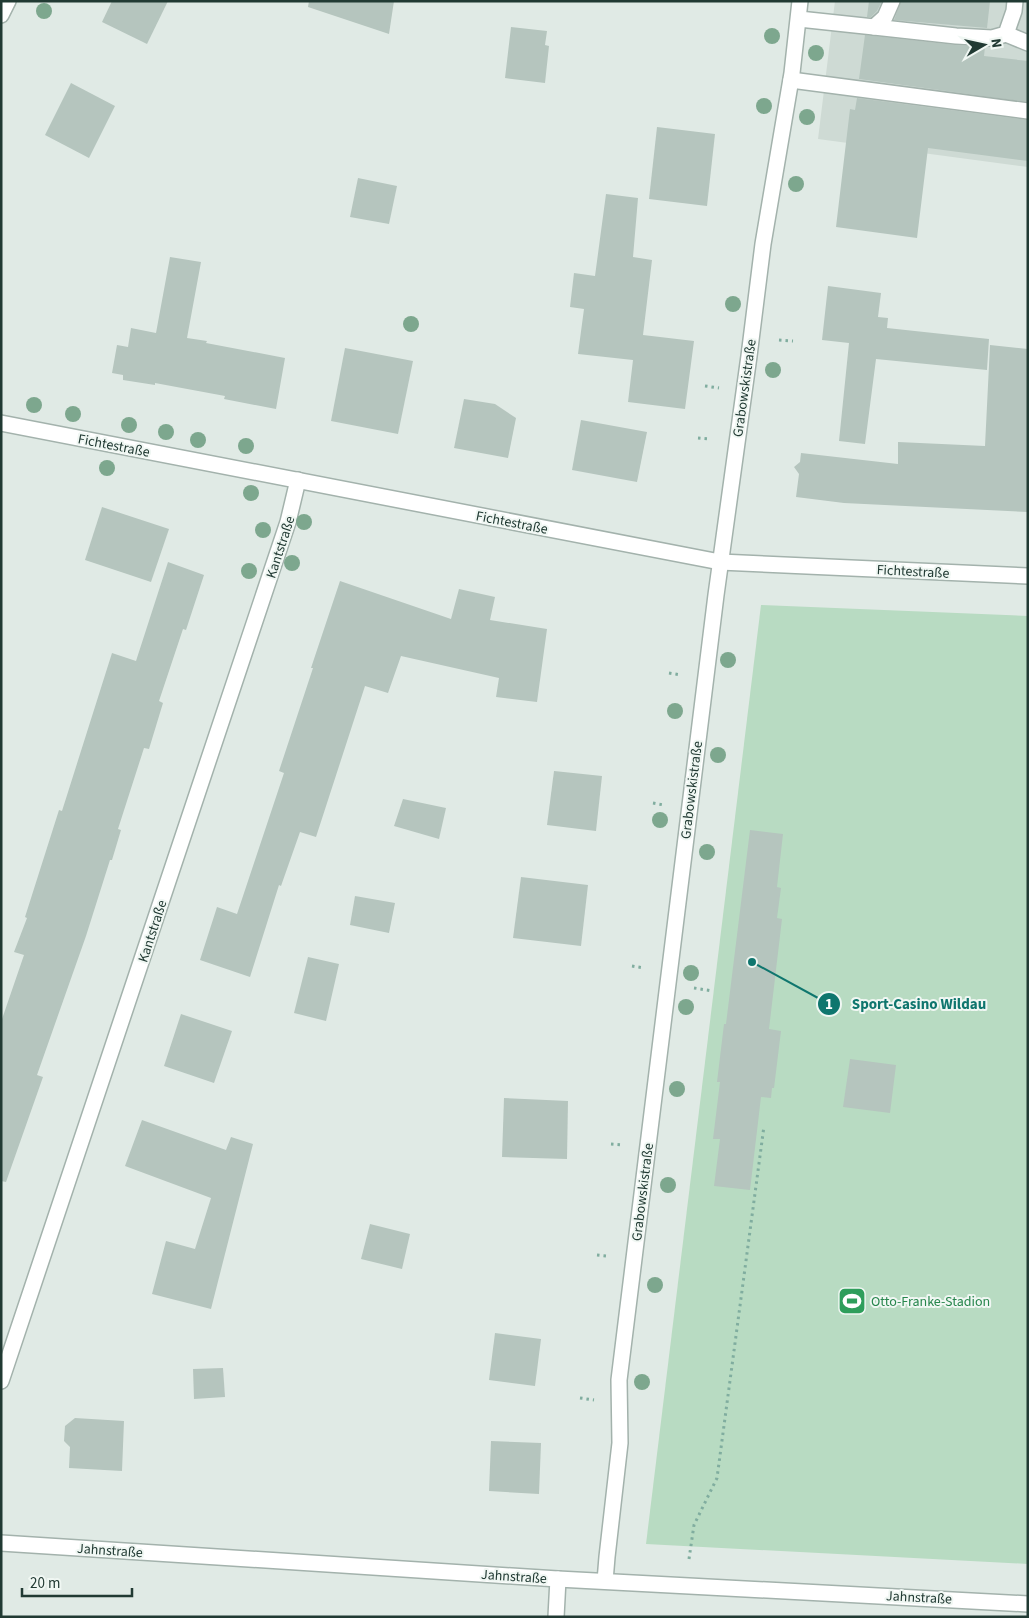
<svg xmlns="http://www.w3.org/2000/svg" width="1029" height="1618" font-family="'Source Sans 3',sans-serif">
	<rect width="100%" height="100%" fill="#e0eae5"/>
	<!-- built -->
	<path fill="#cedad4" d="M 835,1 L 1028,1 L 1028,167 L 818,139 Z"/>
	<!-- green -->
	<path fill="#b8dbc2" d="M 761,605 L 1028,616 L 1028,1564 L 646,1544 Z"/>
	<!-- building -->
	<g fill="#b5c5be">
		<path d="M 112,1 L 168,1 L 147,44 L 102,22 Z"/>
		<path d="M 309,1 L 394,1 L 389,34 L 308,7 Z"/>
		<path d="M 869,1 L 882,1 L 877,11 L 871,17 L 867,17 Z"/>
		<path d="M 901,1 L 990,1 L 987,28 L 894,20 Z"/>
		<path d="M 511,27 L 547,31 L 545,45 L 549,46 L 545,83 L 505,78 Z"/>
		<path d="M 865,35 L 955,45 L 985,47 L 984,56 L 1028,61 L 1028,102 L 859,79 Z"/>
		<path d="M 71,83 L 115,106 L 89,158 L 45,135 Z"/>
		<path d="M 857,98 L 1028,120 L 1028,161 L 928,148 L 917,238 L 836,227 L 850,109 L 855,110 Z"/>
		<path d="M 657,127 L 715,134 L 707,206 L 649,199 Z"/>
		<path d="M 358,178 L 397,186 L 389,224 L 350,217 Z"/>
		<path d="M 606,194 L 638,198 L 633,257 L 652,260 L 643,335 L 694,341 L 685,409 L 628,402 L 633,360 L 578,354 L 584,309 L 570,307 L 574,273 L 595,276 Z"/>
		<path d="M 170,257 L 201,262 L 187,338 L 207,341 L 206,343 L 285,358 L 276,409 L 224,399 L 225,396 L 155,383 L 155,385 L 123,380 L 123,375 L 112,373 L 117,345 L 128,347 L 131,328 L 156,333 Z"/>
		<path d="M 828,286 L 881,293 L 878,317 L 888,318 L 887,328 L 989,339 L 987,370 L 876,359 L 865,444 L 839,441 L 849,343 L 822,340 Z"/>
		<path d="M 990,345 L 1028,349 L 1028,512 L 844,503 L 796,497 L 799,474 L 794,467 L 800,462 L 801,453 L 898,464 L 898,442 L 985,446 Z"/>
		<path d="M 345,348 L 413,361 L 398,434 L 331,421 Z"/>
		<path d="M 464,399 L 495,404 L 516,418 L 508,458 L 454,448 Z"/>
		<path d="M 581,420 L 647,432 L 637,482 L 572,470 Z"/>
		<path d="M 102,507 L 169,529 L 151,582 L 85,560 Z"/>
		<path d="M 168,562 L 204,575 L 186,630 L 183,629 L 159,701 L 163,703 L 149,749 L 144,748 L 118,829 L 121,830 L 112,860 L 110,860 L 86,936 L 37,1075 L 43,1077 L 6,1182 L 1,1181 L 1,1022 L 24,955 L 14,952 L 27,918 L 25,917 L 59,810 L 62,811 L 112,653 L 136,661 Z"/>
		<path d="M 340,581 L 451,619 L 459,589 L 495,597 L 490,620 L 547,629 L 537,702 L 496,697 L 499,678 L 401,656 L 388,693 L 365,686 L 316,837 L 300,832 L 281,886 L 279,885 L 250,977 L 200,960 L 217,907 L 237,914 L 284,773 L 279,771 L 313,668 L 311,668 Z"/>
		<path d="M 554,771 L 602,776 L 596,831 L 547,825 Z"/>
		<path d="M 403,799 L 446,808 L 439,839 L 394,826 Z"/>
		<path d="M 750,830 L 783,834 L 777,887 L 781,888 L 777,918 L 782,919 L 769,1029 L 781,1031 L 774,1088 L 772,1088 L 771,1098 L 761,1097 L 750,1190 L 714,1186 L 720,1139 L 713,1139 L 720,1082 L 717,1082 L 724,1024 L 726,1024 Z"/>
		<path d="M 521,877 L 588,885 L 581,946 L 513,938 Z"/>
		<path d="M 355,896 L 395,903 L 389,933 L 350,925 Z"/>
		<path d="M 308,957 L 339,964 L 326,1021 L 294,1013 Z"/>
		<path d="M 181,1014 L 232,1031 L 214,1083 L 164,1066 Z"/>
		<path d="M 850,1059 L 896,1065 L 890,1113 L 843,1107 Z"/>
		<path d="M 504,1098 L 568,1101 L 567,1159 L 502,1157 Z"/>
		<path d="M 142,1120 L 226,1150 L 231,1137 L 253,1144 L 211,1309 L 152,1294 L 166,1241 L 195,1249 L 211,1198 L 125,1166 Z"/>
		<path d="M 370,1224 L 410,1234 L 402,1269 L 361,1259 Z"/>
		<path d="M 495,1333 L 541,1339 L 535,1386 L 489,1380 Z"/>
		<path d="M 223,1368 L 225,1397 L 194,1399 L 193,1369 Z"/>
		<path d="M 75,1418 L 124,1421 L 122,1471 L 69,1468 L 70,1447 L 64,1441 L 65,1426 Z"/>
		<path d="M 491,1441 L 541,1443 L 539,1494 L 489,1491 Z"/>
	</g>
	<g fill="none" stroke-linecap="round" stroke-linejoin="round">
		<defs>
			<g id="minor">
				<path d="M 1,15 L 8,1"/>
				<path d="M 799,19 L 874,27 L 885,17 L 892,1"/>
				<path d="M 874,27 L 956,36 L 992,38 L 1006,34 L 1014,11 L 1015,1"/>
				<path d="M 1006,34 L 1028,43"/>
				<path d="M 791,80 L 1028,111"/>
				<path d="M 1,423 L 720,562 L 1028,576"/>
				<path d="M 1,1381 L 288,522 L 298,480"/>
				<path d="M 1,1543 L 558,1579 L 1028,1604"/>
				<path d="M 605,1581 L 607,1557 L 620,1443 L 619,1380 L 716,595 L 749,356 L 763,244 L 792,73 L 800,1"/>
				<path d="M 556,1617 L 558,1579"/>
			</g>
		</defs>
		<!-- minor casing -->
		<use href="#minor" stroke="#a3b2ac" stroke-width="18"/>
		<!-- path -->
		<g stroke="#80ad9f" stroke-width="3" stroke-dasharray="2.5 4" stroke-linecap="butt">
			<path d="M 779,340 L 793,341"/>
			<path d="M 705,386 L 719,388"/>
			<path d="M 698,438 L 710,439"/>
			<path d="M 669,673 L 681,675"/>
			<path d="M 653,803 L 664,805"/>
			<path d="M 632,966 L 644,968"/>
			<path d="M 694,988 L 713,991"/>
			<path d="M 611,1144 L 623,1145"/>
			<path d="M 597,1255 L 607,1256"/>
			<path d="M 580,1398 L 594,1400"/>
			<path d="M 689,1559 L 694,1525 L 717,1478 L 764,1126"/>
		</g>
		<!-- minor -->
		<use href="#minor" stroke="#fff" stroke-width="15"/>
	</g>
	<!-- trees -->
	<g fill="#7da78e">
		<circle cx="44" cy="11" r="8"/>
		<circle cx="772" cy="36" r="8"/>
		<circle cx="816" cy="53" r="8"/>
		<circle cx="764" cy="106" r="8"/>
		<circle cx="807" cy="117" r="8"/>
		<circle cx="796" cy="184" r="8"/>
		<circle cx="733" cy="304" r="8"/>
		<circle cx="411" cy="324" r="8"/>
		<circle cx="773" cy="370" r="8"/>
		<circle cx="34" cy="405" r="8"/>
		<circle cx="73" cy="414" r="8"/>
		<circle cx="129" cy="425" r="8"/>
		<circle cx="166" cy="432" r="8"/>
		<circle cx="198" cy="440" r="8"/>
		<circle cx="246" cy="446" r="8"/>
		<circle cx="107" cy="468" r="8"/>
		<circle cx="251" cy="493" r="8"/>
		<circle cx="304" cy="522" r="8"/>
		<circle cx="263" cy="530" r="8"/>
		<circle cx="292" cy="563" r="8"/>
		<circle cx="249" cy="571" r="8"/>
		<circle cx="728" cy="660" r="8"/>
		<circle cx="675" cy="711" r="8"/>
		<circle cx="718" cy="755" r="8"/>
		<circle cx="660" cy="820" r="8"/>
		<circle cx="707" cy="852" r="8"/>
		<circle cx="691" cy="973" r="8"/>
		<circle cx="686" cy="1007" r="8"/>
		<circle cx="677" cy="1089" r="8"/>
		<circle cx="668" cy="1185" r="8"/>
		<circle cx="655" cy="1285" r="8"/>
		<circle cx="642" cy="1382" r="8"/>
	</g>
	<!-- icons -->
	<defs>
		<symbol id="stadium-square" viewBox="-11 -11 22 22"><rect x="-9" y="-9" width="18" height="18" rx="4" fill="#2e9e5b" stroke="#f0f7f3"/><path d="M0-5a6.5 5 0 1 0 0 10a6.5 5 0 1 0 0-10ZM-3.5-1.8h7v3.6h-7Z" fill="#fff"/></symbol>
	</defs>
	<g fill-rule="evenodd">
		<use href="#stadium-square" x="836" y="1285" width="32" height="32"/>
	</g>
	<g text-anchor="middle" stroke-width="4" stroke-linejoin="round" paint-order="stroke">
		<!-- street labels -->
		<g font-size="14" fill="#213a33" stroke="#f0f7f3">
			<text transform="translate(744 388) rotate(-82)" y="5">Grabowskistraße</text>
			<text transform="translate(114 445) rotate(11)" y="5">Fichtestraße</text>
			<text transform="translate(512 522) rotate(11)" y="5">Fichtestraße</text>
			<text transform="translate(280 547) rotate(-72)" y="5">Kantstraße</text>
			<text transform="translate(913 571) rotate(3)" y="5">Fichtestraße</text>
			<text transform="translate(691 790) rotate(-83)" y="5">Grabowskistraße</text>
			<text transform="translate(152 931) rotate(-72)" y="5">Kantstraße</text>
			<text transform="translate(642 1192) rotate(-83)" y="5">Grabowskistraße</text>
			<text transform="translate(110 1550) rotate(4)" y="5">Jahnstraße</text>
			<text transform="translate(514 1576) rotate(4)" y="5">Jahnstraße</text>
			<text transform="translate(919 1597) rotate(3)" y="5">Jahnstraße</text>
		</g>
		<!-- leisure labels -->
		<g font-size="14" fill="#27864d" stroke="#f0f7f3" text-anchor="start">
			<text x="871" y="1306">Otto-Franke-Stadion</text>
		</g>
	</g>
	<!-- callouts -->
	<path fill="none" stroke="#0f766e" stroke-width="2" d="M752 962L829 1004"/>
	<g fill="#0f766e" stroke="#f0f7f3" stroke-width="2">
		<circle cx="752" cy="962" r="5"/>
		<circle cx="829" cy="1004" r="12"/>
	</g>
	<g font-size="15" text-anchor="middle" font-weight="bold" fill="#fff">
		<text x="829" y="1009">1</text>
	</g>
	<g font-size="15" text-anchor="middle" font-weight="bold" fill="#0f766e" stroke="#f0f7f3" stroke-width="4" stroke-linejoin="round" paint-order="stroke">
		<text x="919" y="1009">Sport-Casino Wildau</text>
	</g>
	<!-- border -->
	<rect width="1029" height="1618" fill="none" stroke="#213a33" stroke-width="5"/>
	<!-- north arrow -->
	<g transform="translate(984 45) rotate(81)" stroke="#f0f7f3" stroke-width="4" paint-order="stroke">
	<path d="M0-4L9 19L0 12L-9 19Z" fill="#213a33"/>
	<text y="-8" font-size="14" font-weight="bold" text-anchor="middle" fill="#213a33">N</text>
	</g>
	<!-- scale -->
	<path d="M22 1588v8h110v-8" fill="none" stroke="#213a33" stroke-width="2.5"/>
	<text x="30" y="1588" font-size="15" fill="#213a33" stroke="#f0f7f3" stroke-width="4" paint-order="stroke">20 m</text>
</svg>
